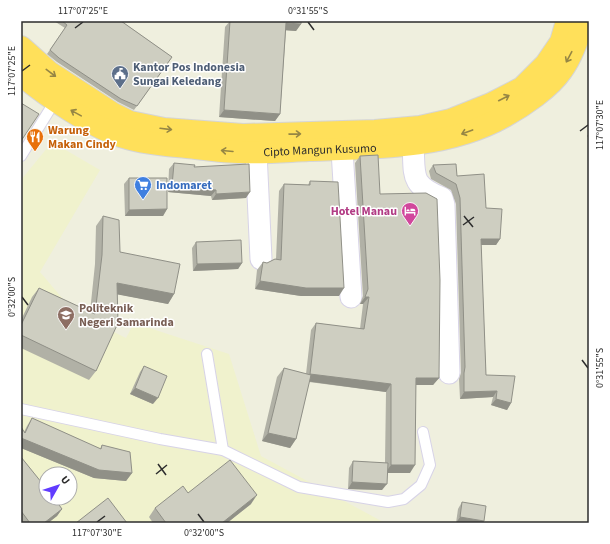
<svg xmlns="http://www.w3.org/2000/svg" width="610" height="544" font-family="'Source Sans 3',sans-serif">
	<rect width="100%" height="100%" fill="#efefde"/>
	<!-- education -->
	<path fill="#f0f2cd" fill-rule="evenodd" d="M 52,142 L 100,170 L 40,272 L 74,312 L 126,338 L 134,323 L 229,354 L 261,456 L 385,523 L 21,523 L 21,180 ZM 46,474 L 70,474 L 70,498 L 46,498 Z"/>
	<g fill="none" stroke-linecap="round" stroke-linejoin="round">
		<defs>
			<g id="lane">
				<path d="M 21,156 L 55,101"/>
				<path d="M 207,354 L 223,450"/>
				<path d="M 21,409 L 160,439 L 223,450 L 299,487 L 388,502 L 404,499 L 421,485 L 430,465 L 423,432"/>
			</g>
			<g id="street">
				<path d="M 413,143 C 415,176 409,184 442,198 L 444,205 L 449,373"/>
				<path d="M 342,150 L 351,297"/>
				<path d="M 256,152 L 261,259"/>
			</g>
			<g id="highway">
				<path d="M 21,47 L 49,72 L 112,113 L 130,122 L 164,129 L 243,135 L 375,131 L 420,127 L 451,120 L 491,104 L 522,88 L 546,64 L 561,42 L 567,21"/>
				<path id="s1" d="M 21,75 C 48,97 94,129 127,138 C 147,144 167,145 187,147 C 205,149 224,152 241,152 C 264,153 286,151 309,150 C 373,148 447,149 505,116 C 523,106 550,88 562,70 C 572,56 578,38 584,21"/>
			</g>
		</defs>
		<!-- lane casing -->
		<use href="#lane" stroke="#d7d3e7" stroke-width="12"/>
		<!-- street casing -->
		<use href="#street" stroke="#d7d3e7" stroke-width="23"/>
		<!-- highway casing -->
		<use href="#highway" stroke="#d5d5d5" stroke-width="24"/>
		<!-- lane -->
		<use href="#lane" stroke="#fff" stroke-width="10"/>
		<!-- street -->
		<use href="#street" stroke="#fff" stroke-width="21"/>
		<!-- highway -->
		<use href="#highway" stroke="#ffe05a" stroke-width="22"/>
	</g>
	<!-- wall -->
	<g fill="#b1b1a6">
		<path d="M 54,21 L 121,21 L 172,57 L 134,110 L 118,102 L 57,62 L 47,54 L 65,28 Z"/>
		<path d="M 230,21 L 301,24 L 296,31 L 286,30 L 280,114 L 275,121 L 219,117 L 225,27 Z"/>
		<path d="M 589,133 L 589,139 L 587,136 Z"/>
		<path d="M 360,156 L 380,194 L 439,378 L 433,385 L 416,385 L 410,473 L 387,473 L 382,490 L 348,489 L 349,468 L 353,461 L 385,463 L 386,392 L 309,382 L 296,439 L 290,448 L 262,441 L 277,377 L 284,368 L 306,374 L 311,330 L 316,323 L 360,329 L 363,304 L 360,304 L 363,296 L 355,163 Z"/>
		<path d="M 174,163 L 194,167 L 246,198 L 212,200 L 211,196 L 168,192 L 169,169 Z"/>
		<path d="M 433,165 L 457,176 L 486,208 L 500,239 L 496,245 L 481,245 L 486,375 L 511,403 L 507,410 L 491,405 L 493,397 L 460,399 L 459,379 L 461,373 L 456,204 L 451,190 L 431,179 L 429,171 Z"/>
		<path d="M 129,178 L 167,209 L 163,216 L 125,216 L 124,184 Z"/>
		<path d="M 310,181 L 339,296 L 301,296 L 255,289 L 257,270 L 263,262 L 267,263 L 276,259 L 279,191 L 284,184 L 308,185 Z"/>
		<path d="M 103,216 L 120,252 L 174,294 L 168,304 L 117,294 L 96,371 L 89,380 L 21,348 L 21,320 L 32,297 L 39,288 L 90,312 L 95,264 L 96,226 Z"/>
		<path d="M 196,242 L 242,263 L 238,269 L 193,271 L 192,248 Z"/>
		<path d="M 144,366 L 153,404 L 130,394 L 140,372 Z"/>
		<path d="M 32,418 L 100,449 L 102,445 L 132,473 L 126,481 L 94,478 L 21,448 L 21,427 L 24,432 L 27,426 Z"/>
		<path d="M 21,457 L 62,509 L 57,516 L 48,523 L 21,523 Z"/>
		<path d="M 462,502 L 484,521 L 482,523 L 456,523 L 458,509 Z"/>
		<path d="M 251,504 L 227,523 L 153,523 L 149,517 L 155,508 Z"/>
	</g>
	<!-- shaded-wall -->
	<g fill="#909087">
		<path d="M 286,23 L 301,24 L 296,31 L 281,30 Z"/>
		<path d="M 224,110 L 280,114 L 275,121 L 219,117 Z"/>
		<path d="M 172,186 L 216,190 L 211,196 L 168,192 Z"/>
		<path d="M 250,192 L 246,198 L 212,200 L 216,194 Z"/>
		<path d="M 167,209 L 163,216 L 125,216 L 129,210 Z"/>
		<path d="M 481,239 L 500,239 L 496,245 L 476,245 Z"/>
		<path d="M 242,263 L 238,269 L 193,271 L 197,264 Z"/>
		<path d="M 260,281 L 344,288 L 339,296 L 301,296 L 255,289 Z"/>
		<path d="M 117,283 L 174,294 L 168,304 L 110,293 Z"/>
		<path d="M 365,297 L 369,297 L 363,304 L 360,304 Z"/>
		<path d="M 310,374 L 391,384 L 386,392 L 305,381 Z"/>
		<path d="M 416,378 L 439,378 L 433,385 L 410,385 Z"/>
		<path d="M 135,388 L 158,398 L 153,404 L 130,394 Z"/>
		<path d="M 497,391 L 493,397 L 460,399 L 464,392 Z"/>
		<path d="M 496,399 L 511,403 L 507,410 L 491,405 Z"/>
		<path d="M 268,433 L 296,439 L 290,448 L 262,441 Z"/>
		<path d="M 21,438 L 132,473 L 126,481 L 94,478 L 21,448 Z"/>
		<path d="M 391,465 L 415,465 L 410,473 L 385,473 Z"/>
		<path d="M 352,482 L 387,484 L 382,490 L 348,489 Z"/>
		<path d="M 257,495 L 251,504 L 227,523 L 222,523 Z"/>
		<path d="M 62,509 L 57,516 L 48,523 L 44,523 Z"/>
		<path d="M 460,517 L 484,521 L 482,523 L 456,523 Z"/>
	</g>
	<!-- building -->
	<g fill="#cecec1" stroke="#909087">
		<path d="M 62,21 L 121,21 L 172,57 L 137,106 L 121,99 L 59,58 L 50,50 L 67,25 Z"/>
		<path d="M 230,21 L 301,21 L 301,24 L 286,23 L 280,114 L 224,110 Z"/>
		<path d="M 21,103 L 39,114 L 21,141 Z"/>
		<path d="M 378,155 L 380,194 L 426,193 L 437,199 L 440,280 L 439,378 L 416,378 L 415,465 L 391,465 L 391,384 L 310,374 L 316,323 L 364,329 L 369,297 L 365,297 L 368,289 L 360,156 Z"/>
		<path d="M 174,163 L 195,165 L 194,167 L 249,164 L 250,192 L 216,194 L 216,190 L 172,186 Z"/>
		<path d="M 456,164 L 457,176 L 484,174 L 486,208 L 502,209 L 500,239 L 481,239 L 486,375 L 515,376 L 511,403 L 496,399 L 497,391 L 464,392 L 464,373 L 465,367 L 460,198 L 456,184 L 436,173 L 433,165 Z"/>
		<path d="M 129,178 L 167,178 L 167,209 L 129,210 Z"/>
		<path d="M 310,181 L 338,182 L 344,288 L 306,288 L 260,281 L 263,262 L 267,263 L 275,259 L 281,260 L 284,184 L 310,185 Z"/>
		<path d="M 103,216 L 119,220 L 120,252 L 180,264 L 174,294 L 117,283 L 118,323 L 96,371 L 21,335 L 21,325 L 39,288 L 95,314 L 102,255 Z"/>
		<path d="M 241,240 L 242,263 L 197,264 L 196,242 Z"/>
		<path d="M 144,366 L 167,376 L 158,398 L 135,388 Z"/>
		<path d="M 284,368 L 311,375 L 296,439 L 268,433 Z"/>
		<path d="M 32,418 L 101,449 L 102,445 L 130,452 L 132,473 L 99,470 L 21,438 L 21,427 L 25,433 Z"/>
		<path d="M 21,457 L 46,488 L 46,498 L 54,498 L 62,509 L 44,523 L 30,523 L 21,511 Z"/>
		<path d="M 230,460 L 257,495 L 222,523 L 166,523 L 155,508 L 183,486 L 188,493 Z"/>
		<path d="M 353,461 L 388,463 L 387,484 L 352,482 Z"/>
		<path d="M 108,498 L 127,523 L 76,523 Z"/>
		<path d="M 462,502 L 486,506 L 484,521 L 460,517 Z"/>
	</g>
	<!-- one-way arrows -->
	<defs><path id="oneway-shaft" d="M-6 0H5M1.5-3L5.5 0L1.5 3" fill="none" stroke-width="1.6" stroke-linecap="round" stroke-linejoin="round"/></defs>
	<g stroke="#968644">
		<use href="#oneway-shaft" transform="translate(569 57) rotate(118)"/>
		<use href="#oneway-shaft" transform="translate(51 73) rotate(37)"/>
		<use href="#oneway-shaft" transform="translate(504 98) rotate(-27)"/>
		<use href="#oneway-shaft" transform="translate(76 113) rotate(-151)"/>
		<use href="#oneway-shaft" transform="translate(166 129) rotate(7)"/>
		<use href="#oneway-shaft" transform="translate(467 132) rotate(160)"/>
		<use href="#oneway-shaft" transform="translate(295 134) rotate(-1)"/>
		<use href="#oneway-shaft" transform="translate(227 151) rotate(-175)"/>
	</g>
	<!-- ticks -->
	<path fill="none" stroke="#2d2d2d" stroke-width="1.5" d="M 308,22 L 314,30M 75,28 L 83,22M 22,71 L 30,65M 580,131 L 588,125M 464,216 L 473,227M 463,225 L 474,217M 22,297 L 28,305M 582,360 L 588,368M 158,464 L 166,475M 156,474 L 167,465M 198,514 L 204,522M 97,522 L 105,516"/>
	<!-- icons -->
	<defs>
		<symbol id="civic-pin" viewBox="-11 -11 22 30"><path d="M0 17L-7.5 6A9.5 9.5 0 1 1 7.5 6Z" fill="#5c6f8a" stroke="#fff"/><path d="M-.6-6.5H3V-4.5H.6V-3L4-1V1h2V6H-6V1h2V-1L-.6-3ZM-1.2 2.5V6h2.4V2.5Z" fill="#fff"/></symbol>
		<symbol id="restaurant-pin" viewBox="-11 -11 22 30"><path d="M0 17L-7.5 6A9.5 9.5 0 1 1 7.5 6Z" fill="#e8710a" stroke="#fff"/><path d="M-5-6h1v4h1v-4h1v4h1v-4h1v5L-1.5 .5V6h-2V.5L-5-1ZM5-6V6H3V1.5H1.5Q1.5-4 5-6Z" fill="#fff"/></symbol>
		<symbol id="supermarket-pin" viewBox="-11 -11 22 30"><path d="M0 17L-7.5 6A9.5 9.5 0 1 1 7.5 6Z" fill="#3f7fe0" stroke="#fff"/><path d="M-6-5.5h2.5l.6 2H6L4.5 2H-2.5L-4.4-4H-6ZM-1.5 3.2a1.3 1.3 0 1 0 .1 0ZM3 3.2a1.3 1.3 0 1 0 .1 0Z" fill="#fff"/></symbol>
		<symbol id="hotel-pin" viewBox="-11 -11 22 30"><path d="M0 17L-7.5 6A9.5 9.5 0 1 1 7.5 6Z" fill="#d1479c" stroke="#fff"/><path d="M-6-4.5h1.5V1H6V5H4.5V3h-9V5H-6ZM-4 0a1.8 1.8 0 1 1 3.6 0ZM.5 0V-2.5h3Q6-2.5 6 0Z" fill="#fff"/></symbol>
		<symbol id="university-pin" viewBox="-11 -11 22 30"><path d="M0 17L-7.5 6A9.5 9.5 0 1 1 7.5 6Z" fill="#8d6e63" stroke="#fff"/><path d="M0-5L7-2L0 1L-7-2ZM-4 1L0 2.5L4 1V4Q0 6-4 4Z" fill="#fff"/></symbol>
	</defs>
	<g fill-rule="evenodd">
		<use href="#civic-pin" x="110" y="64" width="20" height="27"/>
		<use href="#restaurant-pin" x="25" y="127" width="20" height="27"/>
		<use href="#supermarket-pin" x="133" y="175" width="20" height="27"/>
		<use href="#hotel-pin" x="400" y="201" width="20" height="27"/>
		<use href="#university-pin" x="56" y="305" width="20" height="27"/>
	</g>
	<g text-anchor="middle" stroke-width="3" stroke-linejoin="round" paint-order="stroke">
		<!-- service labels -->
		<g font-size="12" font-weight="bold" fill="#4e5e75" stroke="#fff" text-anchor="start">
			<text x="133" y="71">Kantor Pos Indonesia<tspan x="133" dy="14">Sungai Keledang</tspan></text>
		</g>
		<!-- food labels -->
		<g font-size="12" font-weight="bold" fill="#c56008" stroke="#fff" text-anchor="start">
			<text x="48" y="134">Warung<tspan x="48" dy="14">Makan Cindy</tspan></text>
		</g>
		<!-- street labels -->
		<g font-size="12" fill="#2d2d2d" stroke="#fff">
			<text dy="4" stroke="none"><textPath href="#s1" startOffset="318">Cipto Mangun Kusumo</textPath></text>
		</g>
		<!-- shop labels -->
		<g font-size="12" font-weight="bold" fill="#366cbe" stroke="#fff" text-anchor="start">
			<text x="156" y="189">Indomaret</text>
		</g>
		<!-- hotel labels -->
		<g font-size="12" font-weight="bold" fill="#b23c85" stroke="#fff" text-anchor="end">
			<text x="397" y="215">Hotel Manau</text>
		</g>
		<!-- education labels -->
		<g font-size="12" font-weight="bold" fill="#785e54" stroke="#fff" text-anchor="start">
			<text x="79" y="312">Politeknik<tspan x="79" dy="14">Negeri Samarinda</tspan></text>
		</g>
	</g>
	<!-- border -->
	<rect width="610" height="544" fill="none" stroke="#ffffff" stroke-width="44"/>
	<!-- north arrow -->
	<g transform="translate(58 486) rotate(51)"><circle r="19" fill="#ffffff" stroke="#ababab"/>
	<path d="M0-3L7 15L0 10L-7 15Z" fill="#613cff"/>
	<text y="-6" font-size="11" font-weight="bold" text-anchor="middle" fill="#2d2d2d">U</text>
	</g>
	<rect x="22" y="22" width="566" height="500" fill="none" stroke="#2d2d2d" stroke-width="1.5"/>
	<g font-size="10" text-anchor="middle" fill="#2d2d2d">
		<text x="83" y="14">117°07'25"E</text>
		<text x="308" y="14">0°31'55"S</text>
		<text transform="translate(11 71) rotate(-90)" y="4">117°07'25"E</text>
		<text transform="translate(599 125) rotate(-90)" y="4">117°07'30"E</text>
		<text transform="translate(11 297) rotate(-90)" y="4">0°32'00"S</text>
		<text transform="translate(599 368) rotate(-90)" y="4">0°31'55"S</text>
		<text x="97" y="536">117°07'30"E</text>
		<text x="204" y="536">0°32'00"S</text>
	</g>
</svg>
